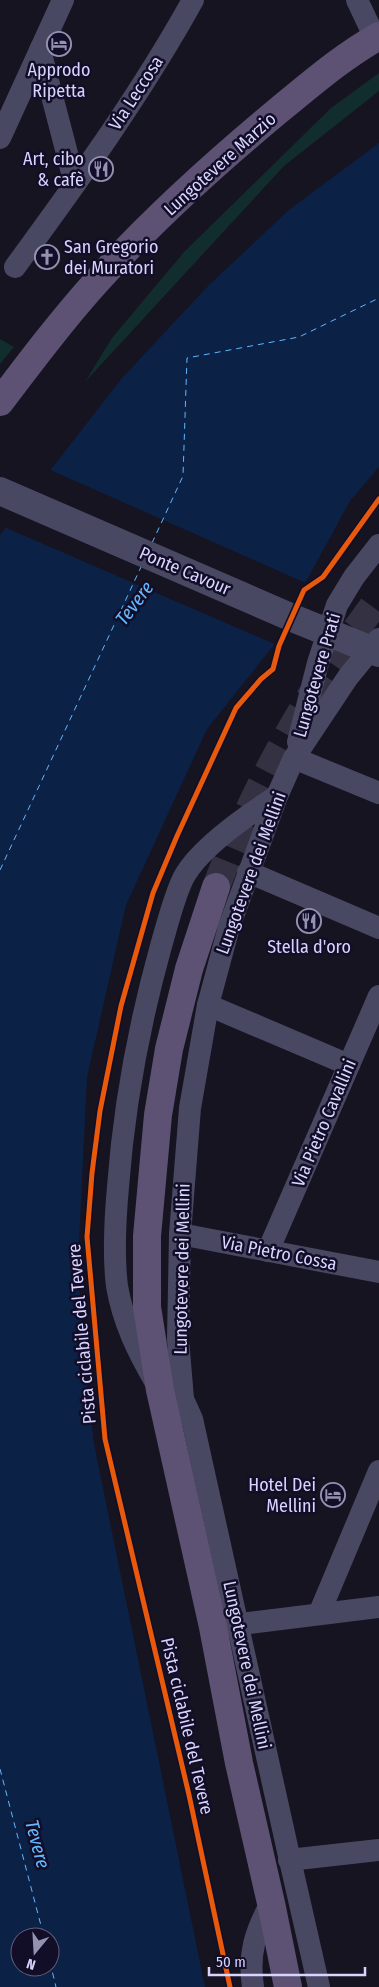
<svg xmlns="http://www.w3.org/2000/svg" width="379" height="1987" font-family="'Fira Sans Condensed',sans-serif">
	<rect width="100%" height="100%" fill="#161421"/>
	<!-- green -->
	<g fill="#122d2e">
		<path d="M 379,73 L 379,91 L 284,166 L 85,382 L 112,338 L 184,252 L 331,108 Z"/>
		<path d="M 0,339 L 14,347 L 0,364 Z"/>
	</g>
	<!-- water -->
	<path fill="#0b2146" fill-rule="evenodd" d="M 379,143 L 379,467 L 350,501 L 303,587 L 281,636 L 207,729 L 126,905 L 87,1077 L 78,1264 L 83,1348 L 94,1444 L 205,1987 L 0,1987 L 0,535 L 122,378 L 209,285 L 290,209 ZM 20,1937 L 50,1937 L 50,1967 L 20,1967 Z"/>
	<!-- pier -->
	<path fill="#161421" d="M 48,469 L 308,584 L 283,637 L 277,645 L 4,527 Z"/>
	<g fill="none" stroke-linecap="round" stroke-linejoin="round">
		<!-- ferry -->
		<g stroke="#62b7ff" stroke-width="1" stroke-dasharray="6 5" stroke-linecap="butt">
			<path d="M 152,543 L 183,476 L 187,358 L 299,337 L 379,298"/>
			<path d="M 0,870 L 141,567"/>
			<path d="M 0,1769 L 44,1937"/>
			<path d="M 50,1962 L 56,1987"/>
		</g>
		<!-- primary-tunnel -->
		<path stroke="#333142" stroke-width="28" stroke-dasharray="28 14" stroke-linecap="butt" d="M 216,887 C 243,817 277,750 317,686 C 336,656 358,627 379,598"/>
		<!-- minor -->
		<g stroke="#494862" stroke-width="22">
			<path d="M 357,0 L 375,38"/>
			<path d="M 40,50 L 75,184"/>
			<path d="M 0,138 L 63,0"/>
			<path d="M 15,267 C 78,181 141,94 193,0"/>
			<path d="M 298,742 L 318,663 L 337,605 L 354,577 L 379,545"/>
			<path d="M 294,758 L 379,793"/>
			<path d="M 248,872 L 379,928"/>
			<path d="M 208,1005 L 349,1065"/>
			<path d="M 180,1234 L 379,1272"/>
			<path d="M 268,1251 L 379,996"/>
			<path d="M 156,1383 C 138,1352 123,1322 117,1286 C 113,1254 115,1220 118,1187 C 124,1105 139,1025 161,946 C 167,926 175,892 185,875 C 202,846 249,814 277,796"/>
			<path d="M 319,1614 L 379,1471"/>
			<path d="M 224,1626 L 379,1607"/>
			<path d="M 289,1860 L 379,1850"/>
			<path d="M 253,1987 C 248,1954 255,1932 271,1903"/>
			<path d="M 319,1987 C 275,1798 235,1608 192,1419 L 183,1399 L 178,1339 L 180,1234 L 190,1108 L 208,1005 L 229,927 L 277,796 L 294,758 L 348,677 L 379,639"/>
		</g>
		<!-- tertiary -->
		<path stroke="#494862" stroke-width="28" d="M 0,491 L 295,619 L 379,653"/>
		<!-- primary -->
		<g stroke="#5d5273" stroke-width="28">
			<path d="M 0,402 C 31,361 62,320 97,281 C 152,220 215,163 279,110 C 311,84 343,56 379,36"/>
			<path d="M 216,887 L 189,969 L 169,1049 L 158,1115 L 147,1236 L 147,1307 L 160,1390 L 213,1627 L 239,1763 L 271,1903 L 288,1987"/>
		</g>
		<defs>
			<path id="cycleway" d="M 230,1987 L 189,1795 L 105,1439 L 87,1237 L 92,1173 L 100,1111 L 121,1006 L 153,893 L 177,836 L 236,708 L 261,679 L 273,669 L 279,646 L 304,590 L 323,577 L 379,499"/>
		</defs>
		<!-- cycleway casing -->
		<use href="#cycleway" stroke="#120e27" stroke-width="8"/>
		<!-- cycleway -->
		<use href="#cycleway" stroke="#e8590c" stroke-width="5"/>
	</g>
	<!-- icons -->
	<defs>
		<symbol id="hotel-ring" viewBox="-11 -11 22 22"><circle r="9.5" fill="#120e27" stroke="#9591b1" stroke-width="1.5"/><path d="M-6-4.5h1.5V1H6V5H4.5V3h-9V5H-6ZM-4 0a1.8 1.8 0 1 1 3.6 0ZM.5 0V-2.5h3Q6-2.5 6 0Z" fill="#9591b1"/></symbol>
		<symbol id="restaurant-ring" viewBox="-11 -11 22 22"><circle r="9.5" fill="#120e27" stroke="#9591b1" stroke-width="1.5"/><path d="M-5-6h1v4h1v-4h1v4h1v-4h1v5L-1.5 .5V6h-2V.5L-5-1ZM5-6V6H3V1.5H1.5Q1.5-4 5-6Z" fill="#9591b1"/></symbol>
		<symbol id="church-ring" viewBox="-11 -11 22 22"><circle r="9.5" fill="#120e27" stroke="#9591b1" stroke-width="1.5"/><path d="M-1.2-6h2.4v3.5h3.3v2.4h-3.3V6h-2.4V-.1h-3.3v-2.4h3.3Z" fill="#9591b1"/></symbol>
	</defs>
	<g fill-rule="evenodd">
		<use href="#hotel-ring" x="45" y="30" width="28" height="28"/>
		<use href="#restaurant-ring" x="87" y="155" width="28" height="28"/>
		<use href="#church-ring" x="33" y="243" width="28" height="28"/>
		<use href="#restaurant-ring" x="295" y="907" width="28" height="28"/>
		<use href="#hotel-ring" x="319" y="1481" width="28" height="28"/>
	</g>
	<g text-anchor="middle" stroke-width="5" stroke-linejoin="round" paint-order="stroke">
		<!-- poi labels -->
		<g font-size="18" fill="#d9d4ff" stroke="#120e27">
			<text x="59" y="76">Approdo<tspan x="59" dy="21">Ripetta</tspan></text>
			<text x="84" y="165" text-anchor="end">Art, cibo<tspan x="84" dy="21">&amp; cafè</tspan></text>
			<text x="64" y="253" text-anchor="start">San Gregorio<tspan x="64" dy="21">dei Muratori</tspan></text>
			<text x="309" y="953">Stella d'oro</text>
			<text x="316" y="1491" text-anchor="end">Hotel Dei<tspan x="316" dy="21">Mellini</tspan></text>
		</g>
		<!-- street labels -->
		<g font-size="18" fill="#d9d4ff" stroke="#120e27">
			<text transform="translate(136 93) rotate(-57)" y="6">Via Leccosa</text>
			<text transform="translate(220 164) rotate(-42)" y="6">Lungotevere Marzio</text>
			<text transform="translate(185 571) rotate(23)" y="6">Ponte Cavour</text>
			<text transform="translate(317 675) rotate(-74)" y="6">Lungotevere Prati</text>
			<text transform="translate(251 873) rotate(-70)" y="6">Lungotevere dei Mellini</text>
			<text transform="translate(324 1123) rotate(-67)" y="6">Via Pietro Cavallini</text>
			<text transform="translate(279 1253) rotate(11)" y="6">Via Pietro Cossa</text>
			<text transform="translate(182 1269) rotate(-89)" y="6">Lungotevere dei Mellini</text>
			<text transform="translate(82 1334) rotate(-95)" y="6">Pista ciclabile del Tevere</text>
			<text transform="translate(247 1665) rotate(78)" y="6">Lungotevere dei Mellini</text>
			<text transform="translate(187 1726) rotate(77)" y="6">Pista ciclabile del Tevere</text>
		</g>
		<!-- water labels -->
		<g font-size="19" font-style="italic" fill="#62b7ff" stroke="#120e27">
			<text transform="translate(134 603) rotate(-53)" y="7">Tevere</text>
			<text transform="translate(38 1844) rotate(75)" y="7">Tevere</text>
		</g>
	</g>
	<!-- north arrow -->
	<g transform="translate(35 1952) rotate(198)"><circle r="24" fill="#120e27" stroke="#625d7d"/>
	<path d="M0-4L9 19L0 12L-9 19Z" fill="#9591b1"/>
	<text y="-8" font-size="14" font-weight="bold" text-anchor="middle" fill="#d9d4ff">N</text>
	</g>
	<!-- scale -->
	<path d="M209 1967v8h156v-8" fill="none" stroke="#d9d4ff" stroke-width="2.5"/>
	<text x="216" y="1967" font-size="15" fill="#d9d4ff" stroke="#120e27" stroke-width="4" paint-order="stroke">50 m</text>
</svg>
